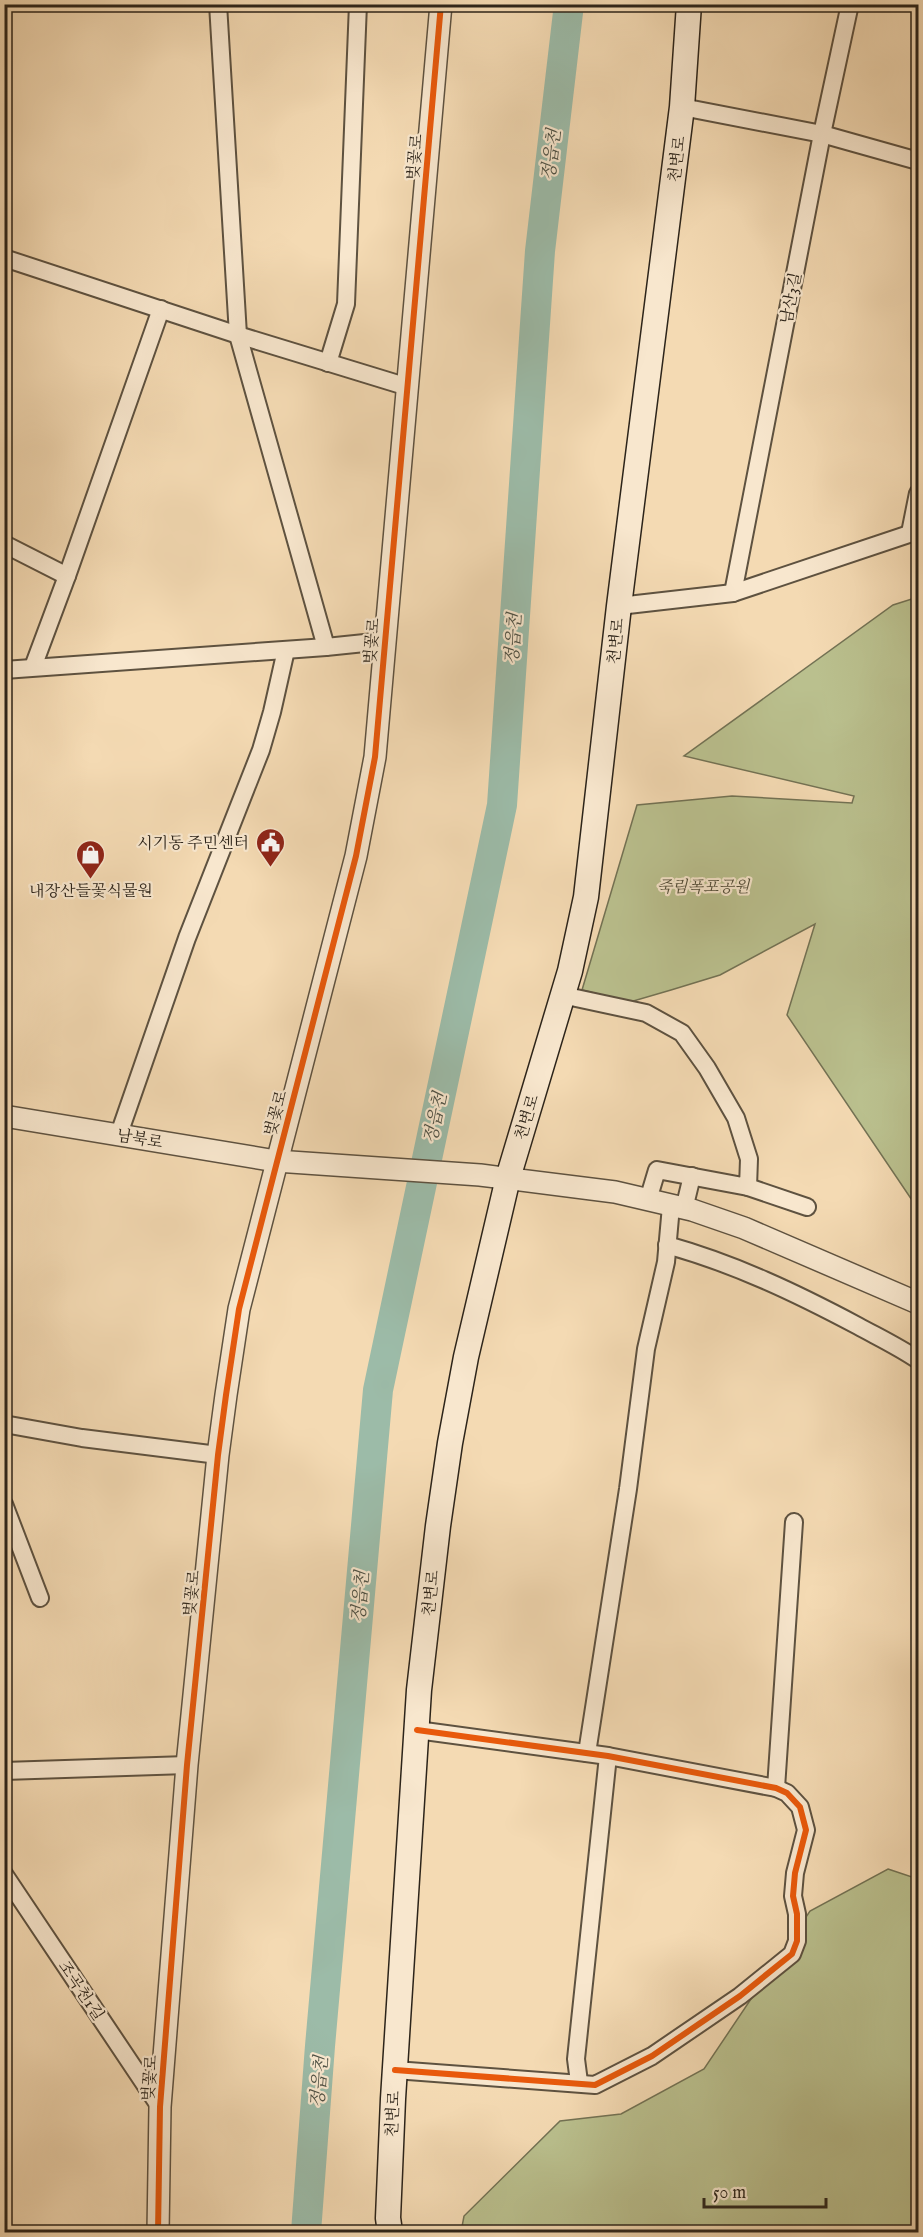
<svg xmlns="http://www.w3.org/2000/svg" width="923" height="2237" font-family="'IM FELL English','Noto Serif KR',serif">
	<rect width="100%" height="100%" fill="#f4dab3"/>
	<filter id="stains"><feTurbulence type="fractalNoise" baseFrequency=".00333" numOctaves="4"/><feColorMatrix values="0 0 0 0 .2 0 0 0 0 .09 0 0 0 0 .02 0 0 0 .5 -.17"/></filter>
	<radialGradient id="worn" r=".72"><stop offset=".6" stop-color="#630" stop-opacity="0"/><stop offset="1" stop-color="#630" stop-opacity=".3"/></radialGradient>
	<!-- green -->
	<g fill="#bac08e" stroke="#737254" stroke-width="1.5">
		<path d="M 918,597 L 918,1209 L 787,1015 L 815,924 L 720,975 L 671,990 L 630,1002 L 582,990 L 637,805 L 732,796 L 852,803 L 854,796 L 684,756 L 893,605 Z"/>
		<path d="M 888,1869 L 918,1879 L 918,2232 L 461,2232 L 464,2216 L 560,2121 L 621,2114 L 704,2069 L 810,1911 Z"/>
	</g>
	<g fill="none" stroke-linecap="round" stroke-linejoin="round">
		<!-- river -->
		<path stroke="#9cbba8" stroke-width="30" d="M 306,2232 L 320,2046 L 378,1390 L 502,805 L 540,251 L 569,4"/>
		<defs>
			<g id="minor">
				<path d="M 218,4 L 238,335 L 326,647"/>
				<path d="M 682,107 L 822,134 L 918,161"/>
				<path d="M 4,258 L 238,335 L 408,387"/>
				<path d="M 328,363 L 346,304 L 358,4"/>
				<path d="M 910,533 L 918,493"/>
				<path d="M 4,544 L 67,576"/>
				<path d="M 733,593 L 822,134 L 850,4"/>
				<path d="M 619,606 L 733,593 L 918,531"/>
				<path d="M 33,667 L 67,576 L 161,309"/>
				<path d="M 4,670 L 326,647 L 384,641"/>
				<path d="M 562,995 L 646,1013 L 682,1033 L 707,1068 L 736,1118 L 749,1159 L 748,1187 L 657,1170 L 648,1200"/>
				<path d="M 119,1134 L 187,938 L 261,750 L 272,712 L 286,650"/>
				<path d="M 748,1187 L 807,1207"/>
				<path d="M 684,1209 L 692,1176"/>
				<path d="M 667,1245 C 735,1264 796,1293 858,1326 C 878,1337 899,1347 918,1360"/>
				<path d="M 4,1424 L 82,1438 L 218,1455"/>
				<path d="M 4,1504 L 40,1598"/>
				<path d="M 587,1753 L 628,1489 L 646,1349 L 666,1262 L 671,1206"/>
				<path d="M 4,1771 L 187,1765"/>
				<path d="M 776,1788 L 794,1522"/>
				<path d="M 4,1874 L 160,2107"/>
				<path d="M 395,2070 L 595,2085 L 652,2056 L 740,1996 L 792,1954 L 797,1941 L 797,1914 L 793,1896 L 795,1873 L 806,1830 L 800,1807 L 787,1793 L 776,1788 L 608,1756 L 417,1730"/>
				<path d="M 579,2082 L 576,2059 L 608,1756"/>
			</g>
			<g id="tertiary">
				<path d="M 4,1116 L 276,1161 L 480,1175 L 615,1192 L 692,1210 L 744,1228 L 918,1303"/>
				<path d="M 158,2232 L 160,2107 L 187,1765 L 218,1455 L 226,1395 L 239,1309 L 356,856 L 375,757 L 441,4"/>
			</g>
			<path id="secondary" d="M 390,2232 L 388,2218 L 393,2099 L 419,1690 L 438,1526 L 450,1443 L 466,1357 L 508,1178 L 570,971 L 586,897 L 619,606 L 682,107 L 689,4"/>
		</defs>
		<!-- minor casing -->
		<use href="#minor" stroke="#5e5240" stroke-width="20"/>
		<!-- tertiary casing -->
		<use href="#tertiary" stroke="#5e5240" stroke-width="24"/>
		<!-- secondary casing -->
		<use href="#secondary" stroke="#2c241a" stroke-width="27"/>
		<!-- minor -->
		<use href="#minor" stroke="#f8e7ce" stroke-width="16"/>
		<!-- tertiary -->
		<use href="#tertiary" stroke="#f8e7ce" stroke-width="21"/>
		<!-- secondary -->
		<use href="#secondary" stroke="#f8e7ce" stroke-width="24"/>
		<defs>
			<g id="cycleway">
				<path d="M 395,2070 L 595,2085 L 652,2056 L 740,1996 L 792,1954 L 797,1941 L 797,1914 L 793,1896 L 795,1873 L 806,1830 L 800,1807 L 787,1793 L 776,1788 L 608,1756 L 417,1730"/>
				<path d="M 158,2232 L 160,2107 L 187,1765 L 218,1455 L 226,1395 L 239,1309 L 356,856 L 375,757 L 441,4"/>
			</g>
		</defs>
		<!-- cycleway casing -->
		<use href="#cycleway" stroke="#f8e7ce" stroke-width="10"/>
		<!-- cycleway -->
		<use href="#cycleway" stroke="#e8590c" stroke-width="6"/>
	</g>
	<!-- icons -->
	<defs>
		<symbol id="civic-pin" viewBox="-11 -11 22 30"><path d="M0 17L-7.5 6A9.5 9.5 0 1 1 7.5 6Z" fill="#8f2418" stroke="#f8e7ce"/><path d="M-.6-6.5H3V-4.5H.6V-3L4-1V1h2V6H-6V1h2V-1L-.6-3ZM-1.2 2.5V6h2.4V2.5Z" fill="#fff"/></symbol>
		<symbol id="shop-pin" viewBox="-11 -11 22 30"><path d="M0 17L-7.5 6A9.5 9.5 0 1 1 7.5 6Z" fill="#8f2418" stroke="#f8e7ce"/><path d="M-5-2.5h2.3a2.7 3.5 0 0 1 5.4 0H5L5.5 6h-11ZM-1.5-2.5h3a1.5 2.3 0 0 0-3 0Z" fill="#fff"/></symbol>
	</defs>
	<g fill-rule="evenodd">
		<use href="#civic-pin" x="254" y="826" width="33" height="45"/>
		<use href="#shop-pin" x="74" y="838" width="33" height="45"/>
	</g>
	<g text-anchor="middle" stroke-width="4.5" stroke-linejoin="round" paint-order="stroke">
		<!-- street labels -->
		<g font-size="16" fill="#2c241a" stroke="#f8e7ce">
			<text transform="translate(414 157) rotate(-85)" y="6">벚꽃로</text>
			<text transform="translate(676 159) rotate(-83)" y="6">천변로</text>
			<text transform="translate(790 298) rotate(-79)" y="6">남산3길</text>
			<text transform="translate(371 641) rotate(-85)" y="6">벚꽃로</text>
			<text transform="translate(615 641) rotate(-84)" y="6">천변로</text>
			<text transform="translate(275 1113) rotate(-75)" y="6">벚꽃로</text>
			<text transform="translate(526 1117) rotate(-73)" y="6">천변로</text>
			<text transform="translate(140 1138) rotate(10)" y="6">남북로</text>
			<text transform="translate(191 1593) rotate(-84)" y="6">벚꽃로</text>
			<text transform="translate(430 1593) rotate(-84)" y="6">천변로</text>
			<text transform="translate(82 1990) rotate(56)" y="6">조곡천1길</text>
			<text transform="translate(149 2078) rotate(-86)" y="6">벚꽃로</text>
			<text transform="translate(392 2114) rotate(-87)" y="6">천변로</text>
		</g>
		<!-- poi labels -->
		<g font-size="16" fill="#2c241a" stroke="#f8e7ce" text-anchor="end">
			<text x="249" y="848">시기동 주민센터</text>
			<text x="91" y="896" text-anchor="middle">내장산들꽃식물원</text>
		</g>
		<!-- park labels -->
		<g font-size="16" font-style="italic" fill="#504b37" stroke="#f8e7ce">
			<text x="703" y="892">죽림폭포공원</text>
		</g>
		<!-- water labels -->
		<g font-size="18" font-style="italic" fill="#4e5145" stroke="#f8e7ce">
			<text transform="translate(551 155) rotate(-83)" y="6">정읍천</text>
			<text transform="translate(513 639) rotate(-86)" y="6">정읍천</text>
			<text transform="translate(435 1118) rotate(-78)" y="6">정읍천</text>
			<text transform="translate(360 1597) rotate(-85)" y="6">정읍천</text>
			<text transform="translate(319 2082) rotate(-85)" y="6">정읍천</text>
		</g>
	</g>
	<!-- margin -->
	<rect width="923" height="2237" fill="none" stroke="#f4dab3" stroke-width="24"/>
	<rect x="6" y="6" width="911" height="2225" fill="none" stroke="#2c241a" stroke-width="3"/>
	<rect x="12" y="12" width="899" height="2213" fill="none" stroke="#2c241a" stroke-width="1.5"/>
	<!-- scale -->
	<path d="M704 2198v9h122v-9" fill="none" stroke="#2c241a" stroke-width="3"/>
	<text x="713" y="2198" font-size="18" fill="#2c241a" stroke="#f8e7ce" stroke-width="4.5" paint-order="stroke">50 m</text>
	<rect width="100%" height="100%" filter="url(#stains)"/>
	<rect width="100%" height="100%" fill="url(#worn)"/>
</svg>
